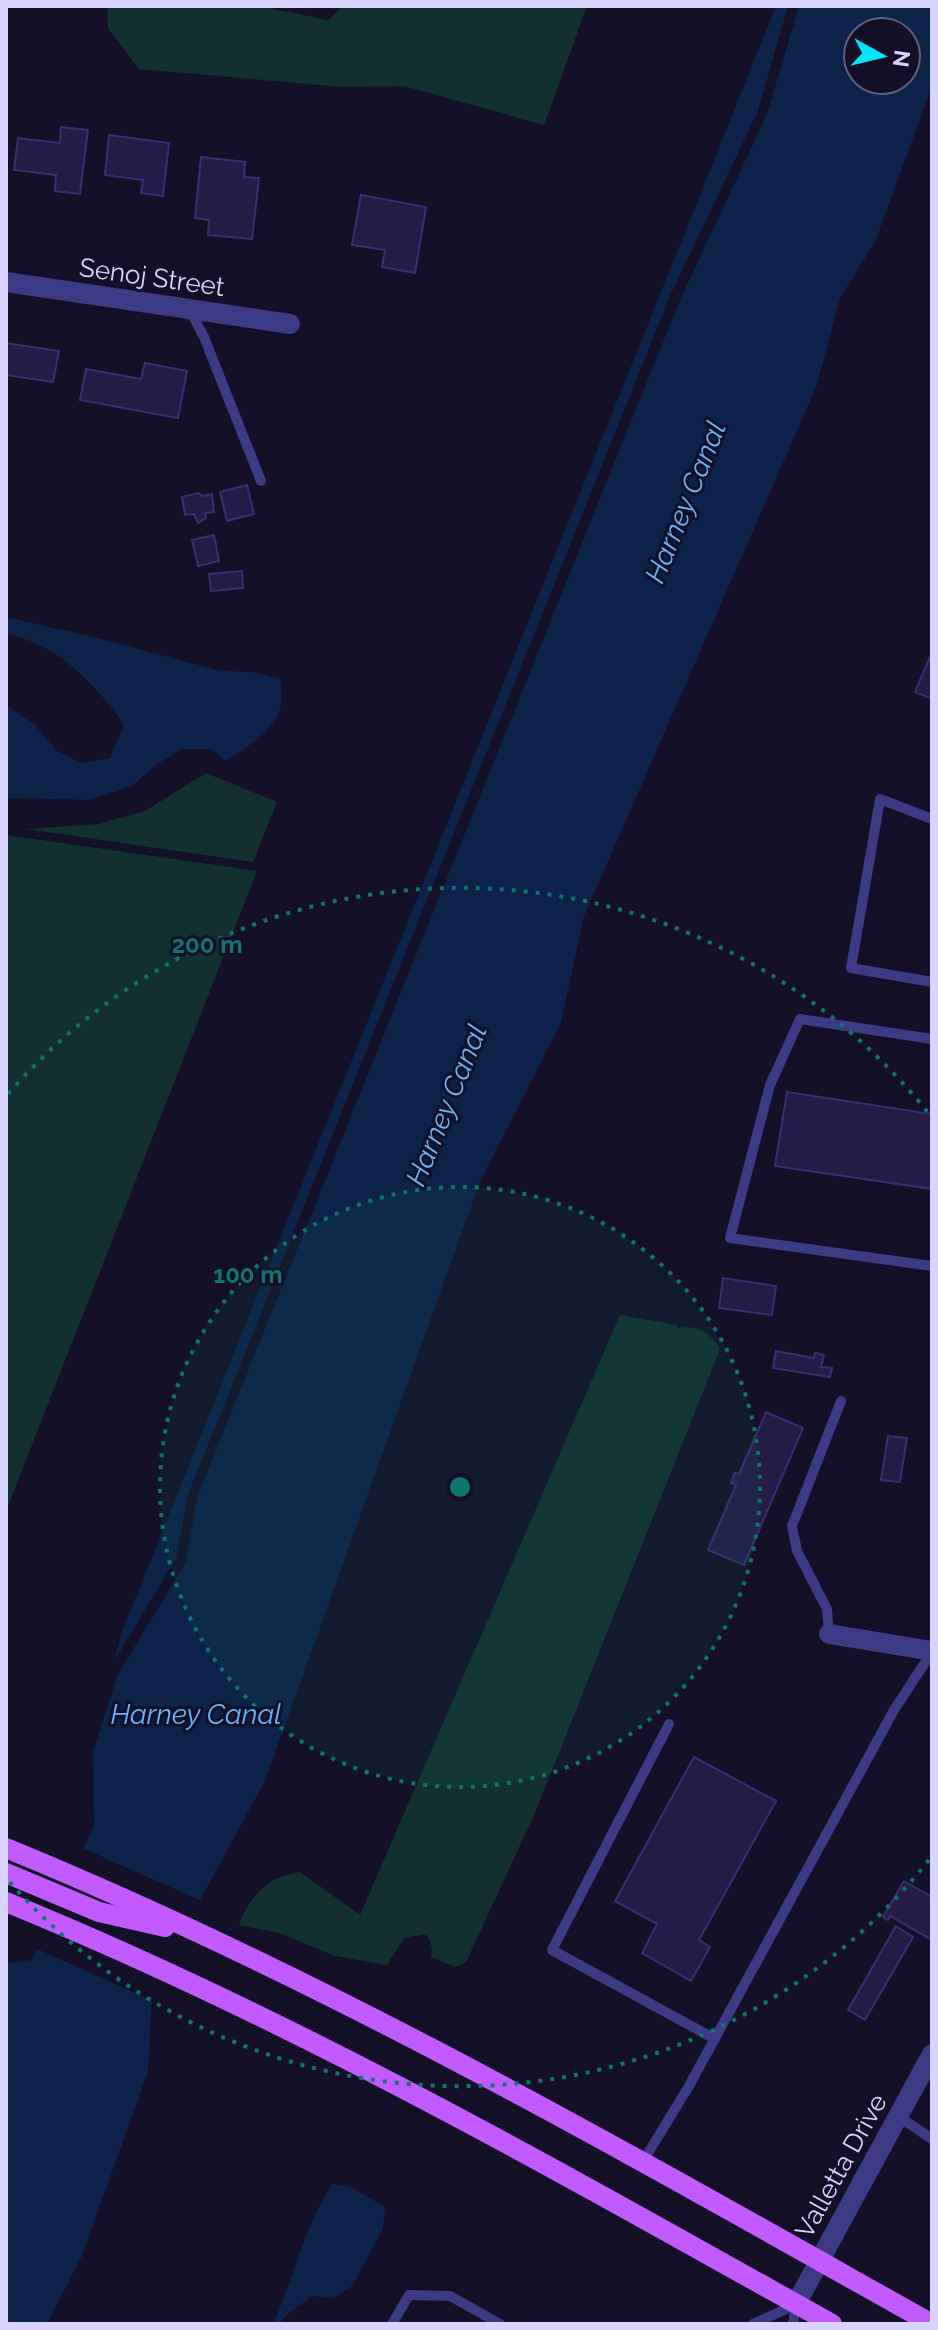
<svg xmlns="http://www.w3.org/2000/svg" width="938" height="2330" font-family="Raleway,sans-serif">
	<rect width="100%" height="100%" fill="#130f26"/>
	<!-- green -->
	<g fill="#12302f">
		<path d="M 107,6 L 259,6 L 328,20 L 343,6 L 587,6 L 544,125 L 404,86 L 343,87 L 139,69 L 108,28 Z"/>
		<path d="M 206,773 L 277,802 L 253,862 L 26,829 L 98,824 L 145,811 Z"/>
		<path d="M 6,835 L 257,871 L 6,1511 Z"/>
		<path d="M 620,1315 L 677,1325 L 678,1328 C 698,1325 710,1332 720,1349 L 535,1813 L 466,1962 L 455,1967 L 431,1957 L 432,1948 L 427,1934 L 404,1938 L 387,1965 L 335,1956 L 279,1933 L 239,1925 C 250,1895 268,1876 300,1872 L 360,1915 Z"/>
	</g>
	<!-- water -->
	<g fill="#0c2248" fill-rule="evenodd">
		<path d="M 776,6 L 788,6 L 758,111 L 670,296 L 188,1494 L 176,1559 L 115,1660 L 121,1634 Z"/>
		<path d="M 799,6 L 932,6 L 932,86 L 875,242 L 840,298 L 817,385 L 584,916 L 561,1022 L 479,1184 L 265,1781 L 178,1940 L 152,1999 L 148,2072 L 81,2258 L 47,2324 L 6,2324 L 6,1963 L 32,1960 L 94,1825 L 93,1752 L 118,1674 L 186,1562 L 197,1498 L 680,300 L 767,114 ZM 858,32 L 906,32 L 906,80 L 858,80 Z"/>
		<path d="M 6,617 L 98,638 L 221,671 L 254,672 L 281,679 C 281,689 283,703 279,712 C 271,733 244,750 225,761 L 211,749 L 182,749 L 157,764 L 132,786 L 89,800 L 6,798 L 6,705 L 35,725 L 57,751 L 81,763 L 110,758 L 124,725 C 94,682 59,646 6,633 Z"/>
		<path d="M 332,2184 L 349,2186 L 385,2207 L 383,2229 L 352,2286 L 334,2298 L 312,2296 L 284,2317 L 280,2324 L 273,2324 C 294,2278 304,2227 332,2184 Z"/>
	</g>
	<!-- pier -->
	<path fill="#130f26" d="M 80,1847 L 204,1902 L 182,1941 L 191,1976 L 176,2001 L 157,2003 L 33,1947 Z"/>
	<!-- building -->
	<g fill="#241b47" stroke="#3b2d73" stroke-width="2">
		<path d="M 61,127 L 88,130 L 80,194 L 55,191 L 56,175 L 14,170 L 18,138 L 60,143 Z"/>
		<path d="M 109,135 L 169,143 L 163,196 L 141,193 L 143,180 L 105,175 Z"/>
		<path d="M 201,157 L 245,162 L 244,177 L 259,178 L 252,239 L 208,235 L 209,220 L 195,218 Z"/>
		<path d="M 361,195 L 426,207 L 415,273 L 382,267 L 385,250 L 352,245 Z"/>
		<path d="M 6,343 L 59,351 L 53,382 L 6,375 Z"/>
		<path d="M 145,363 L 187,371 L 178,418 L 80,400 L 86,369 L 141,379 Z"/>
		<path d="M 247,485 L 254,514 L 227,521 L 220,492 Z"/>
		<path d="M 198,493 L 202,496 L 212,494 L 214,512 L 205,513 L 206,518 L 198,523 L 194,514 L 185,515 L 182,497 Z"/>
		<path d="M 214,535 L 219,561 L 198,566 L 192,540 Z"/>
		<path d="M 242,571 L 243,588 L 211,591 L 209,574 Z"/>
		<path d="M 932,652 L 932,699 L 915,692 Z"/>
		<path d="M 787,1092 L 932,1114 L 932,1189 L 775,1166 Z"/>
		<path d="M 723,1278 L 776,1286 L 772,1315 L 719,1308 Z"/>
		<path d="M 776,1351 L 814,1358 L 815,1353 L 824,1355 L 821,1367 L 832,1368 L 830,1377 L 773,1368 Z"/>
		<path d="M 766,1412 L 803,1428 L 744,1565 L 708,1550 L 736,1485 L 731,1483 L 735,1473 L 739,1474 Z"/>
		<path d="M 888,1436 L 907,1438 L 900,1482 L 881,1480 Z"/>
		<path d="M 694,1757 L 776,1801 L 699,1940 L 710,1947 L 691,1981 L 642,1953 L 657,1924 L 615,1901 Z"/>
		<path d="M 904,1881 L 932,1897 L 932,1940 L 890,1916 L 888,1920 L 883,1917 Z"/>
		<path d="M 896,1926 L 913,1937 L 865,2020 L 848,2010 Z"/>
	</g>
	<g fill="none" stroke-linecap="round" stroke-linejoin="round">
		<!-- lane -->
		<g stroke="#3d3a85" stroke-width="10">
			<path d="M 190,311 L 204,337 L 261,481"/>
			<path d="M 932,819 L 880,799 L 851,968 L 932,982"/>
			<path d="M 932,1039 L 800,1019 L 770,1085 L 730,1238 L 932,1266"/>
			<path d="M 829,1634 L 827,1609 L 797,1551 L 792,1526 L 841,1401"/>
			<path d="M 669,1724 L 552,1950 L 715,2039"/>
			<path d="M 898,2116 L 932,2139"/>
			<path d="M 642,2163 L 689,2086 L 894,1710 L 932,1652"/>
			<path d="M 392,2324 L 409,2295 L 450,2296 L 500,2324"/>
			<path d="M 753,2324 L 795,2305"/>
			<path d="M 793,2324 L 796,2304"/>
		</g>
		<!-- street -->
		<g stroke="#3d3a85" stroke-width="20">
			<path d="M 6,282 L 290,324"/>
			<path d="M 829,1634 L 932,1651"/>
			<path d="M 796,2304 L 932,2054"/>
		</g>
		<!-- primary -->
		<g stroke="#c25bff" stroke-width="20">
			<path d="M 6,1848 C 328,1980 629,2154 932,2324"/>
			<path d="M 6,1873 L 99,1912 L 165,1927"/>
			<path d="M 6,1902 C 293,2019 562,2173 832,2324"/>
		</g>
	</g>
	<!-- distance rings -->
	<circle cx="460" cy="1487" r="300" fill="#0f766e" fill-opacity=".12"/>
	<g fill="none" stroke="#0f766e" stroke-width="4" stroke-dasharray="4 8">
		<circle cx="460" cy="1487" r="300"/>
		<path d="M929 1860A599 599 0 0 1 8 1880M8 1094A599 599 0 0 1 929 1114"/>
	</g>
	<g text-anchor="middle" stroke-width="6" stroke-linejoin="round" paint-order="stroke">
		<!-- street labels -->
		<g font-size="26" fill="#d9d4ff" stroke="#130f26">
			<text transform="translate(152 277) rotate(8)" y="9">Senoj Street</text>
			<text transform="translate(841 2166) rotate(-61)" y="9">Valletta Drive</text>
		</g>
		<!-- water labels -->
		<g font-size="28" font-style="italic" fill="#62b6ff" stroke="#130f26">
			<text transform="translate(685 502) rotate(-68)" y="10">Harney Canal</text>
			<text transform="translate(446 1105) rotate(-68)" y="10">Harney Canal</text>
			<text x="196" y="1724">Harney Canal</text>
		</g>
	</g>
	<circle cx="460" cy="1487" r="12" fill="#0f766e" stroke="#130f26" stroke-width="4"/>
	<g font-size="24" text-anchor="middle" font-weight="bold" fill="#0f766e" stroke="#130f26" stroke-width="6" stroke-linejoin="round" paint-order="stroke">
		<text x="207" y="953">200 m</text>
		<text x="248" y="1283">100 m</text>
	</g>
	<!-- border -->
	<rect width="938" height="2330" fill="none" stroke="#d9d4ff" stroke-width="16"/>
	<!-- north arrow -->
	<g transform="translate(882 56) rotate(98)"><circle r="38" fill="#130f26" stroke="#625e7d" stroke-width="2"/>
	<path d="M0-6L14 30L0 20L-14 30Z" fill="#00e5ff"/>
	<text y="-12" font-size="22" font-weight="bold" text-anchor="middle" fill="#d9d4ff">N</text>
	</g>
</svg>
